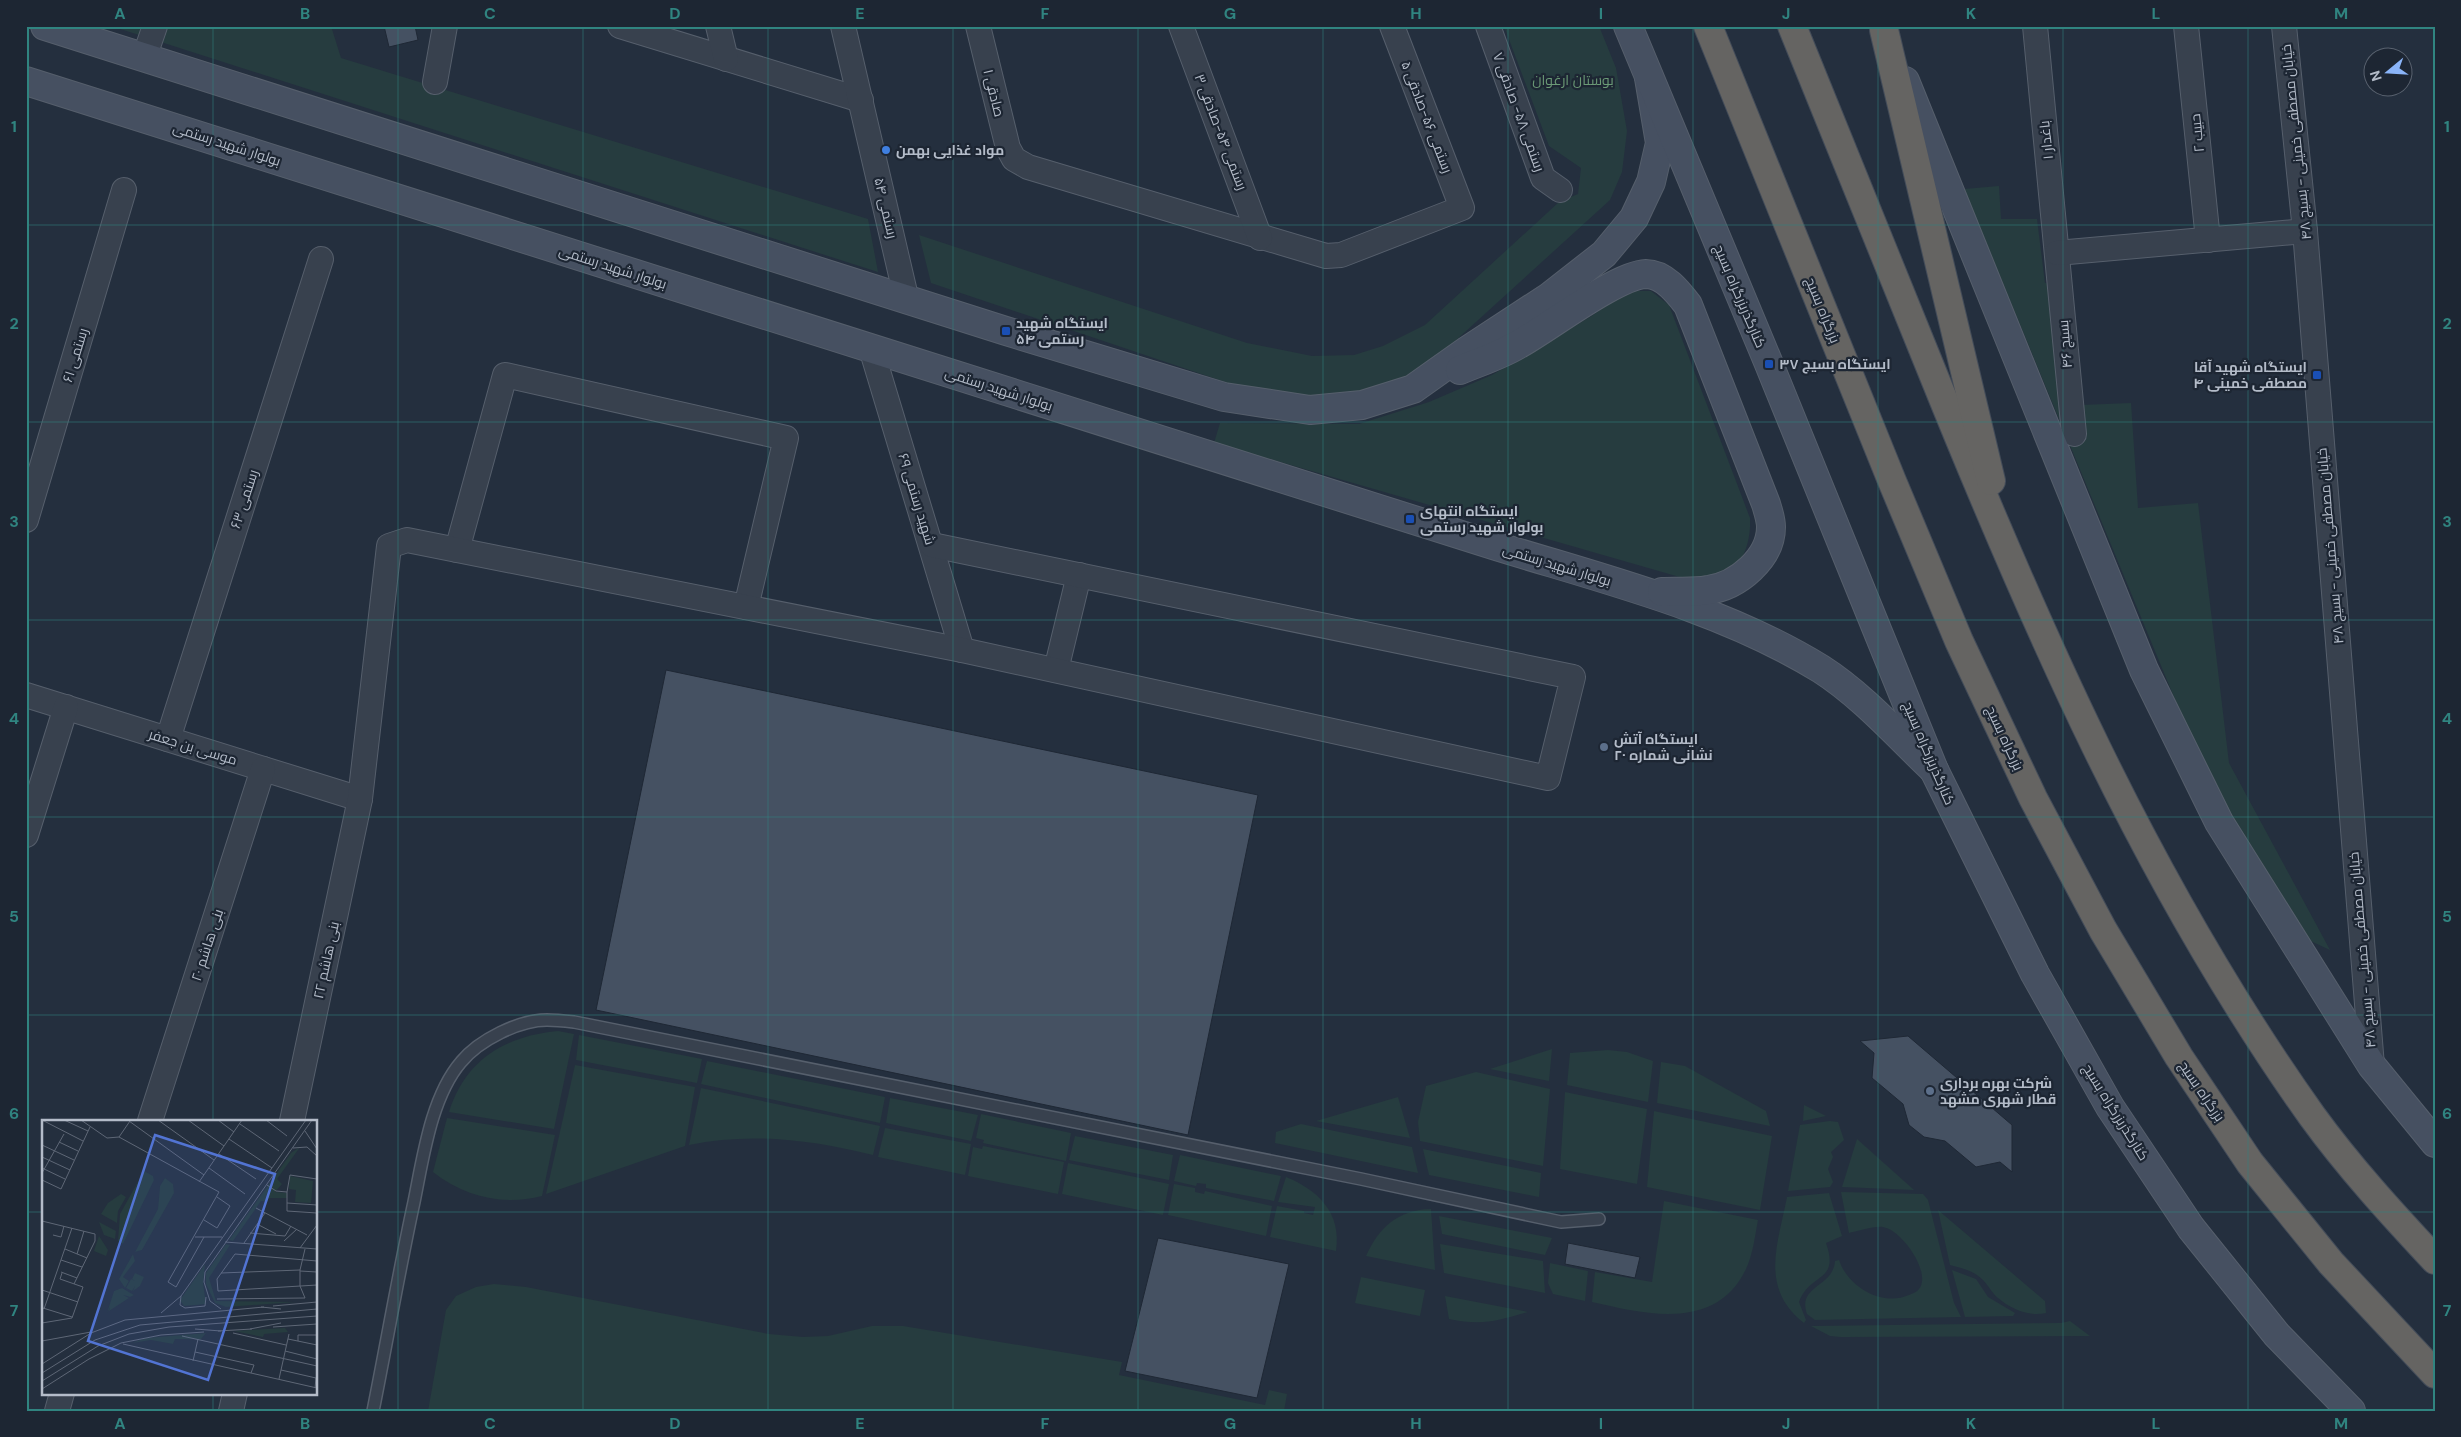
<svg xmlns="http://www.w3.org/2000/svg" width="2461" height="1437" font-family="'DM Sans',Cairo,sans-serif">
	<rect width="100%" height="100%" fill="#242f3e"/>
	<!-- green -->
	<g fill="#263c3f">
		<path d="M 111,26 L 331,26 L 341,58 L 868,219 L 878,272 Z"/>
		<path d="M 1504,26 L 1599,26 L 1616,68 L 1627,131 L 1622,172 L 1610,200 L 1432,362 L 1388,386 L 1352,393 L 1310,396 L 1231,384 L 931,283 L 919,235 L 1247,343 L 1312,356 L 1354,355 L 1383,346 L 1425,325 L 1559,202 L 1578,194 L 1581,168 L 1549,146 Z"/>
		<path d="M 1999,186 L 2001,219 L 2037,219 L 2045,283 L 2070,285 L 2081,405 L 2131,403 L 2138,508 L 2198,503 L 2229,763 L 2330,950 L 2302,937 L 2224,818 L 1964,189 Z"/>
		<path d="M 1627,291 L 1651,291 L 1669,305 L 1750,518 C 1751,541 1744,568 1719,577 C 1708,580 1693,578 1683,578 L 1214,443 L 1220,423 L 1359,424 L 1429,402 L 1492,375 L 1590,317 Z"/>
		<path d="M 558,1031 L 574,1034 L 554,1129 L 449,1112 C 465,1060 505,1036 558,1031 Z"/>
		<path d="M 579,1035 L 702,1059 L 697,1083 L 576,1060 Z"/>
		<path d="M 1552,1049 L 1549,1081 L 1490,1069 Z"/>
		<path d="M 1608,1050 L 1627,1052 L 1653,1061 L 1648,1102 L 1567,1085 L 1570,1053 Z"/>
		<path d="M 707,1061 L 885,1097 L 880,1123 L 701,1084 Z"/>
		<path d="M 1661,1062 L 1685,1066 L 1766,1111 L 1770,1126 L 1657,1103 Z"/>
		<path d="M 575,1065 L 695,1087 L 685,1146 L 546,1194 Z"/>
		<path d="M 1476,1072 L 1550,1089 L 1543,1166 L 1420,1141 L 1418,1122 L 1426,1086 Z"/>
		<path d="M 701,1088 L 880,1126 L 873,1155 C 812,1140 752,1132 689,1145 Z"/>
		<path d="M 1565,1092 L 1647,1109 L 1637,1184 L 1560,1169 Z"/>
		<path d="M 1398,1097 L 1410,1138 L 1316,1121 Z"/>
		<path d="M 890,1098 L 978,1115 L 971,1141 L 886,1123 Z"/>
		<path d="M 1804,1105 L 1826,1116 L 1803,1121 Z"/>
		<path d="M 1654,1111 L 1772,1136 L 1760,1210 L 1647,1187 Z"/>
		<path d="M 981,1114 L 1071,1133 L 1066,1161 L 983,1143 L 984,1140 L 976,1138 Z"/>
		<path d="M 447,1118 L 555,1135 L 542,1196 C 503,1206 465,1197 433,1172 Z"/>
		<path d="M 1830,1121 L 1838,1122 L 1844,1140 L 1831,1152 L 1833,1157 L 1828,1169 L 1833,1182 L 1830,1187 L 1788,1191 L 1800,1125 Z"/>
		<path d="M 1301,1124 L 1412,1147 L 1418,1173 L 1275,1143 L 1276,1132 Z"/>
		<path d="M 885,1128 L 971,1144 L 965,1175 L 878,1157 Z"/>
		<path d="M 1075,1136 L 1173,1155 L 1169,1180 L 1069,1160 Z"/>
		<path d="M 1857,1139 L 1914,1190 L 1842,1187 Z"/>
		<path d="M 983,1146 L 1064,1162 L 1058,1194 L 968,1176 L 973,1147 L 982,1149 Z"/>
		<path d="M 1423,1149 L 1541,1173 L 1539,1197 L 1429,1175 Z"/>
		<path d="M 1180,1155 L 1281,1176 L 1274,1201 L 1206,1188 L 1206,1184 L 1197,1183 L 1196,1186 L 1174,1181 Z"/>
		<path d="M 1068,1163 L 1169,1184 L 1163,1215 L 1062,1194 Z"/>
		<path d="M 1286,1177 C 1318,1190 1342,1213 1336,1251 L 1270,1237 L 1277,1206 L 1304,1211 L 1304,1213 L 1313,1215 L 1315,1207 L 1278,1202 Z"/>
		<path d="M 1174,1184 L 1195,1188 L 1195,1192 L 1204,1194 L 1205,1191 L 1272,1206 L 1266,1236 L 1168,1215 Z"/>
		<path d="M 1841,1192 L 1923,1194 L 1928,1200 L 1954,1303 L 1961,1317 L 1815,1320 L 1807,1314 C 1797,1285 1833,1288 1835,1261 L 1839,1260 C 1848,1287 1882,1307 1909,1295 C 1913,1293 1917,1292 1919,1289 C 1932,1273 1902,1230 1883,1227 C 1873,1226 1859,1231 1849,1233 Z"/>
		<path d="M 1829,1193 L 1842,1236 L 1826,1243 C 1840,1283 1810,1272 1799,1302 L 1806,1320 L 1804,1323 C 1759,1288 1778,1244 1787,1197 Z"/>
		<path d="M 1664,1201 L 1758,1220 C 1755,1236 1753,1254 1746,1269 C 1716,1332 1645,1314 1592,1302 L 1595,1272 L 1652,1282 Z"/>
		<path d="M 1431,1209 L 1435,1270 L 1366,1256 C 1379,1227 1398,1210 1431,1209 Z"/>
		<path d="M 1938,1210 L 2045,1301 L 2046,1313 C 2029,1317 2011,1309 1998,1298 C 1992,1293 1988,1285 1983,1280 C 1974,1271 1962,1268 1950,1265 Z"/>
		<path d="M 1439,1216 L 1552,1238 L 1545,1255 L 1442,1234 Z"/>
		<path d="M 1440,1244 L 1543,1261 L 1545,1293 L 1444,1273 Z"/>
		<path d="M 1550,1263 L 1588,1271 L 1585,1301 L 1553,1294 L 1548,1283 Z"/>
		<path d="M 1952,1270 L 1976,1279 L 1988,1297 L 2015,1313 L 2013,1316 L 1965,1317 Z"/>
		<path d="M 1361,1277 L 1425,1290 L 1420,1316 L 1355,1303 Z"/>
		<path d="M 494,1284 L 526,1287 L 769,1334 L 803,1337 L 828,1336 L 872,1326 L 903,1326 L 1122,1362 L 1119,1375 L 1265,1405 L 1269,1390 L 1287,1394 L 1284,1411 L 428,1411 L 446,1310 L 456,1296 L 476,1287 Z"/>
		<path d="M 1445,1296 L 1528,1312 C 1497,1321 1482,1326 1449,1319 Z"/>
		<path d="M 2070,1321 L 2090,1336 L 1841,1337 L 1830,1336 L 1811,1326 L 2061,1323 Z"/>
	</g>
	<!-- building -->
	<g fill="#455162" stroke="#1f2835">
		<path d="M 384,26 L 415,26 L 418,40 L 389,47 Z"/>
		<path d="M 666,670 L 1258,795 L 1188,1135 L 596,1010 Z"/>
		<path d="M 1908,1036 L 2012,1125 L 2012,1172 L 2000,1162 L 1976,1167 L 1945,1141 L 1924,1137 L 1909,1125 L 1903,1104 L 1872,1078 L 1874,1053 L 1860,1041 Z"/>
		<path d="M 1158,1238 L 1289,1264 L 1257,1398 L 1125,1371 Z"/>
		<path d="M 1568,1243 L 1640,1257 L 1635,1278 L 1565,1264 Z"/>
	</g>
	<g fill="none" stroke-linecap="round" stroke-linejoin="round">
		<defs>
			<path id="service" d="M 373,1411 C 387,1341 399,1271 414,1202 C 423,1158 431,1097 461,1062 C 479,1040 519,1020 547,1020 C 556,1020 565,1021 574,1022 L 1361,1179 L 1561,1222 L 1599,1219"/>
			<g id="minor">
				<path d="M 620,26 L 861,100"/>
				<path d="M 718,26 L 726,59"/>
				<path d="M 843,26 L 907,301"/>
				<path d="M 978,26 L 1008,148 L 1014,159 L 1028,167 L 1326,256 L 1341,255 L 1462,208 L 1392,26"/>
				<path d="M 1181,26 L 1260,238"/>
				<path d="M 1488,26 L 1543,178 L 1560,190"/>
				<path d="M 2035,26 L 2074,434"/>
				<path d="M 2186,26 L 2208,240"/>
				<path d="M 2284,26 L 2305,231 L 2372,1066"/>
				<path d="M 144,58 L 155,26"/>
				<path d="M 435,82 L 445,26"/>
				<path d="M 2057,253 L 2305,231"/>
				<path d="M 871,348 L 962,650"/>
				<path d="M 26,520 L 124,190"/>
				<path d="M 457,550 L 505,375 L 786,438 L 746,607"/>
				<path d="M 1056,670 L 1079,575"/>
				<path d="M 26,695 L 360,799"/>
				<path d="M 168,739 L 321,259"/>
				<path d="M 26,835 L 66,707"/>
				<path d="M 150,1121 L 263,769"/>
				<path d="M 292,1121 L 360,799 L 389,546 L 407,540 L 962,650 L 1548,778 L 1573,677 L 932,545"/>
				<path d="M 57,1411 L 62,1393"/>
				<path d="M 231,1411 L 235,1393"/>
			</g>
			<g id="secondary">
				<path d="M 45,26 L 1006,331 L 1224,397 L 1310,410 L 1362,405 L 1413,389 L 1468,350 L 1549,297 L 1604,254 L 1634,218 L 1651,182 L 1660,143 L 1649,78"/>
				<path d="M 1628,26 L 1769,364 L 1934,770 L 2035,974 L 2110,1107 L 2191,1228 L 2277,1335 L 2351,1411"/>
				<path d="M 26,81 L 1496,546 C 1606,580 1722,608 1821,669 C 1863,696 1898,736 1934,770"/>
				<path d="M 1905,81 L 2144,670 L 2219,822 L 2372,1066 L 2435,1143"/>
				<path d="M 1460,370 C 1479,362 1501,355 1519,344 C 1548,328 1617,275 1646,274 C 1664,274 1678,292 1688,305 L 1766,504 C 1768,511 1771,519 1771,527 C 1771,558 1738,586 1708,590 C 1693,593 1677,591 1662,592"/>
			</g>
			<g id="trunk">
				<path d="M 1708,26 L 1892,481 L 1959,641 L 2033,798 L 2103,930 L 2179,1057 L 2250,1163 L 2331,1263 L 2435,1374"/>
				<path d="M 1792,26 C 1837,137 1882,248 1927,359 C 2033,622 2146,883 2312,1116 C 2349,1167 2392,1214 2435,1260"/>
				<path d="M 1884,30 L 1991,481"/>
			</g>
		</defs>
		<!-- service casing -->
		<use href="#service" stroke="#565f6c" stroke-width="14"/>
		<!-- minor casing -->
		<use href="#minor" stroke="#565f6c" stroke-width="26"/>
		<!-- secondary casing -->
		<use href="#secondary" stroke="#565f6c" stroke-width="30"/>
		<!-- trunk casing -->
		<use href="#trunk" stroke="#434c59" stroke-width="30"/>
		<!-- service -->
		<use href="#service" stroke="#38414e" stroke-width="11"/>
		<!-- minor -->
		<use href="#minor" stroke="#38414e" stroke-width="24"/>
		<!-- secondary -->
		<use href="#secondary" stroke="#465061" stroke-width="28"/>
		<!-- trunk -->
		<use href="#trunk" stroke="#656462" stroke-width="28"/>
	</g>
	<!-- grid -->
	<path fill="none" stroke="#308480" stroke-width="1" stroke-opacity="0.55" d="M 213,26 L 213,1121M 398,26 L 398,1411M 583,26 L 583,1411M 768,26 L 768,1411M 953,26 L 953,1411M 1138,26 L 1138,1411M 1323,26 L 1323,1411M 1508,26 L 1508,1411M 1693,26 L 1693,1411M 1878,26 L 1878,1411M 2063,26 L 2063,1411M 2248,26 L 2248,1411M 26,225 L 2435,225M 26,422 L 2435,422M 26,620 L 2435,620M 26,817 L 2435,817M 26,1015 L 2435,1015M 26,1212 L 44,1212M 316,1212 L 2435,1212M 213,1393 L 213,1411"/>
	<!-- markers -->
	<circle fill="#3f7fe0" stroke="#1d2633" stroke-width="2" cx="886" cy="150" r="5"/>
	<g fill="#1a4fb4" stroke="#1d2633" stroke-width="2">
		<rect x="1001" y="326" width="10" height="10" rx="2.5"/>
		<rect x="1764" y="359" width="10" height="10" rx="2.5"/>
		<rect x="2312" y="370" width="10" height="10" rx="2.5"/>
		<rect x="1405" y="514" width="10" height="10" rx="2.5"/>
	</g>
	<g fill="#5c6f8a" stroke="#1d2633" stroke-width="2">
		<circle cx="1604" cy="747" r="5"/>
		<circle cx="1930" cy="1091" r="5"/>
	</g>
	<g text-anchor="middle" stroke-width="4.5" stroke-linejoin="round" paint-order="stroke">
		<!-- park labels -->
		<g font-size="14" fill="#6b9a76" stroke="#1d2633">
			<text x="1573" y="85">بوستان ارغوان</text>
		</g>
		<!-- street labels -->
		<g font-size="14" fill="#b4bcc9" stroke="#1d2633">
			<text transform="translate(994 93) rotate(76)" y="5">صادقی ۱</text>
			<text transform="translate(1519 112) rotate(70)" y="5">رستمی ۵۸- صادقی ۷</text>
			<text transform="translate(1427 117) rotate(69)" y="5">رستمی ۵۶-صادقی ۵</text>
			<text transform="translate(1221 132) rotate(69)" y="5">رستمی ۵۴-صادقی ۳</text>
			<text transform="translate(2197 133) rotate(-96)" y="5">حبیب ۲</text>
			<text transform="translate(2046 140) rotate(-96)" y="5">باغدار ۱</text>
			<text transform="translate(2296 142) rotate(-96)" y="5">خیابان مصطفی خمینی - بسیج ۴۸</text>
			<text transform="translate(227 144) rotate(18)" y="5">بولوار شهید رستمی</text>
			<text transform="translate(886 208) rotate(77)" y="5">رستمی ۵۴</text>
			<text transform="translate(613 267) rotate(18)" y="5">بولوار شهید رستمی</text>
			<text transform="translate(1740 296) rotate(67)" y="5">کنارگذربزرگراه بسیج</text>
			<text transform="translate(1823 310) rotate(68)" y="5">بزرگراه بسیج</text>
			<text transform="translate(2065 344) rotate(-95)" y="5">بسیج ۴۶</text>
			<text transform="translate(75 355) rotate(-73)" y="5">رستمی ۶۱</text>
			<text transform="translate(999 389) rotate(18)" y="5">بولوار شهید رستمی</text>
			<text transform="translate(244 499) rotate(-72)" y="5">رستمی ۶۳</text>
			<text transform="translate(917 499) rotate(73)" y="5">شهید رستمی ۶۹</text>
			<text transform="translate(2330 546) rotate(-95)" y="5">خیابان مصطفی خمینی - بسیج ۴۸</text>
			<text transform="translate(1557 565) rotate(17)" y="5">بولوار شهید رستمی</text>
			<text transform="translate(2005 738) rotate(65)" y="5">بزرگراه بسیج</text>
			<text transform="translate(193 747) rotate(17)" y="5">موسی بن جعفر</text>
			<text transform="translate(1929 753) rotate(67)" y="5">کنارگذربزرگراه بسیج</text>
			<text transform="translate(207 945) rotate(-72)" y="5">بنی هاشم ۲۰</text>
			<text transform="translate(2362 950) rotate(-95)" y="5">خیابان مصطفی خمینی - بسیج ۴۸</text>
			<text transform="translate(326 960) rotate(-78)" y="5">بنی هاشم ۲۲</text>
			<text transform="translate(2202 1091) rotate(56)" y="5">بزرگراه بسیج</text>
			<text transform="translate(2116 1112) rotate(58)" y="5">کنارگذربزرگراه بسیج</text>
		</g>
		<!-- poi labels -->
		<g font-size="14" font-weight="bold" fill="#b4bcc9" stroke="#1d2633" text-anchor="start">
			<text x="896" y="155">مواد غذایی بهمن</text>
			<text x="1016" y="328">ایستگاه شهید<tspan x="1016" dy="16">رستمی ۵۴</tspan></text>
			<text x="1779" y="369">ایستگاه بسیج ۳۷</text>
			<text x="2307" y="372" text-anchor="end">ایستگاه شهید آقا<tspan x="2307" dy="16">مصطفی خمینی ۴</tspan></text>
			<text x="1420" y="516">ایستگاه انتهای<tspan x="1420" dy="16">بولوار شهید رستمی</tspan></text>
			<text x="1614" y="744">ایستگاه آتش<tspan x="1614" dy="16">نشانی شماره ۲۰</tspan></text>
			<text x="1940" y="1088">شرکت بهره برداری<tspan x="1940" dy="16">قطار شهری مشهد</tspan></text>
		</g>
	</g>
	<!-- overview -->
	<g transform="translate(42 1120)">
		<rect width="275" height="275" fill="#242f3e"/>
		<path d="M 258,27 L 235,59 L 240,64 L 233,72 L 245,73 L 245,78 L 226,78 L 225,81 L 219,81 L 191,121 L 187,120 L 249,33 ZM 102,51 L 111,56 L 112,60 L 81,124 L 76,121 L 78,94 ZM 248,56 L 271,61 L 269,83 L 253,82 L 254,70 L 247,69 ZM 123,58 L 131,64 L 132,73 L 100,130 L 93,132 L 116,89 L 118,66 ZM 79,74 L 84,77 L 76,91 L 75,103 L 59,94 L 66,83 ZM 57,102 L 74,111 L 73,119 L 62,115 ZM 57,116 L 66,130 L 64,136 L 52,131 ZM 184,124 L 188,125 L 167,158 L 174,181 L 254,182 L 184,187 L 173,183 L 164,164 L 164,153 ZM 91,134 L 93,141 L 81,157 L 87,161 L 83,168 L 77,159 ZM 163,144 L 161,163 L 164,184 L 142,186 L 138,180 ZM 93,153 L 102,157 L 98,166 L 91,171 L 93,166 L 90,171 L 84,168 L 89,159 L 93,161 L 90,159 ZM 80,168 L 92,175 L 88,177 L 81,175 L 87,178 L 67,191 L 68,187 L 65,193 L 72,171 ZM 243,208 L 246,212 L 222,214 L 221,217 L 192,211 ZM 164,213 L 159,219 L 133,219 L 131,224 L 109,220 L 90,223 L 104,218 Z" fill="#263c3f"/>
		<path fill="none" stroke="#5e6776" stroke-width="1" d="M 0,0 L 41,21M 22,0 L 46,11M 39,0 L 65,18 L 77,17M 116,0 L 172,40M 146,0 L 182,26M 176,0 L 192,12M 224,0 L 245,16M 87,1 L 162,55M 198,4 L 237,31M 263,11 L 275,29M 77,17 L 177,72 L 126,162 L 134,167 L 162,117M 77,17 L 88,1M 187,19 L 230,48M 17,22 L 36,31M 0,25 L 32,40M 251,28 L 265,27 L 275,36M 177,34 L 214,59M 0,37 L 28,50M 0,48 L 23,59M 167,48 L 203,74M 0,53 L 22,14M 0,60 L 19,69 L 48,7M 157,62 L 200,0M 225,65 L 234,71 L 245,72 L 248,55 L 275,59M 245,72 L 245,91 L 275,93M 245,83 L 275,85M 214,88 L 265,115M 162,100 L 175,108 L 188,86 L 175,77M 0,101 L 53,114 L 53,121 L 32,164M 215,104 L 234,114M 208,113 L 243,116 L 249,106M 11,115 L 19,117 L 22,106M 153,117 L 180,117M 242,121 L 255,109M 183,122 L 275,129M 202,123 L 223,93M 258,128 L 275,105M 23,129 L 45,138M 35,134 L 42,111M 19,140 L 40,147M 275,141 L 193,134 L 175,159 L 176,171 L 275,165M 258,151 L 275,152M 19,152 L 35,158M 179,153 L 258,150M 0,170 L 36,182M 139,176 L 138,185 L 143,188 L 163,186 L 164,177M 175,179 L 263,178 L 258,166 L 258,150 L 263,129M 231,186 L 275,182M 219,187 L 239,189M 1,188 L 30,197M 2,189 L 30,108M 179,189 L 168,181 L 162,162 L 163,152 L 270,0M 119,193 L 139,176 L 264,0M 0,203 L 30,198 L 41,167 L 18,159 L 20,153M 231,207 L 275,204M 153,209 L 179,211M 208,209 L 239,203M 176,211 L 210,209M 191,213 L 244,225M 140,216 L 275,246M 246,219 L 275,225M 0,221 L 49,212M 256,221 L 256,215 L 275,215M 81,224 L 275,268M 243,231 L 275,239M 153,232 L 212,245 L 209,253M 151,241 L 156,219M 0,244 L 49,213 L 83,200 L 222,187M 239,250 L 274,258 L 273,268M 0,253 L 53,220 L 98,205 L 275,189M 237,259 L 247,214M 0,261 L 56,226 L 87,214 L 127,207 L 275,196M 0,269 L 47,239 L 79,223 L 119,215 L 162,212"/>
		<path fill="#5274d3" fill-opacity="0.15" stroke="#5274d3" stroke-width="2.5" d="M 113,15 L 233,54 L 166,260 L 46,221 Z"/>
		<rect width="275" height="275" fill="none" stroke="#b4bcc9" stroke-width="2.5"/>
	</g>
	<!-- border -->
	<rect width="2461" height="1437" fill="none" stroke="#1d2633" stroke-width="55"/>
	<!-- north arrow -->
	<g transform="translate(2388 72) rotate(252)"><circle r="24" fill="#1d2633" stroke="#59626f"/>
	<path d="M0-4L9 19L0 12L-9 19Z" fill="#8ab4f8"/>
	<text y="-8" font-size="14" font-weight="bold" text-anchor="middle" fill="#b4bcc9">N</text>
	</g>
	<rect x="28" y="28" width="2406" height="1382" fill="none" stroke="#308480" stroke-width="2"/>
	<g font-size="16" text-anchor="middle" font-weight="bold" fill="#308480">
		<text x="120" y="19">A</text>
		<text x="305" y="19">B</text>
		<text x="490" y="19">C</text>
		<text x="675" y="19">D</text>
		<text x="860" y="19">E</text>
		<text x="1045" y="19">F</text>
		<text x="1230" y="19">G</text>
		<text x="1416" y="19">H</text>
		<text x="1601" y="19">I</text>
		<text x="1786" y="19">J</text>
		<text x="1971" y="19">K</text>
		<text x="2156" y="19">L</text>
		<text x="2341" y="19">M</text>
		<text x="14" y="132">1</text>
		<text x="2447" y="132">1</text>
		<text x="14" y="329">2</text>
		<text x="2447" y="329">2</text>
		<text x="14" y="527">3</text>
		<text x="2447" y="527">3</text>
		<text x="14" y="724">4</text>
		<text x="2447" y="724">4</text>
		<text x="14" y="922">5</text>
		<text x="2447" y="922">5</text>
		<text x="14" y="1119">6</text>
		<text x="2447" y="1119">6</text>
		<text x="14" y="1316">7</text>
		<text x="2447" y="1316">7</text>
		<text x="120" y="1429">A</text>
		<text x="305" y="1429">B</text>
		<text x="490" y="1429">C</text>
		<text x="675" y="1429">D</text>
		<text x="860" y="1429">E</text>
		<text x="1045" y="1429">F</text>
		<text x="1230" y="1429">G</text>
		<text x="1416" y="1429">H</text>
		<text x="1601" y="1429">I</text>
		<text x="1786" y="1429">J</text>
		<text x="1971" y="1429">K</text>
		<text x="2156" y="1429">L</text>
		<text x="2341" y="1429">M</text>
	</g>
</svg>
